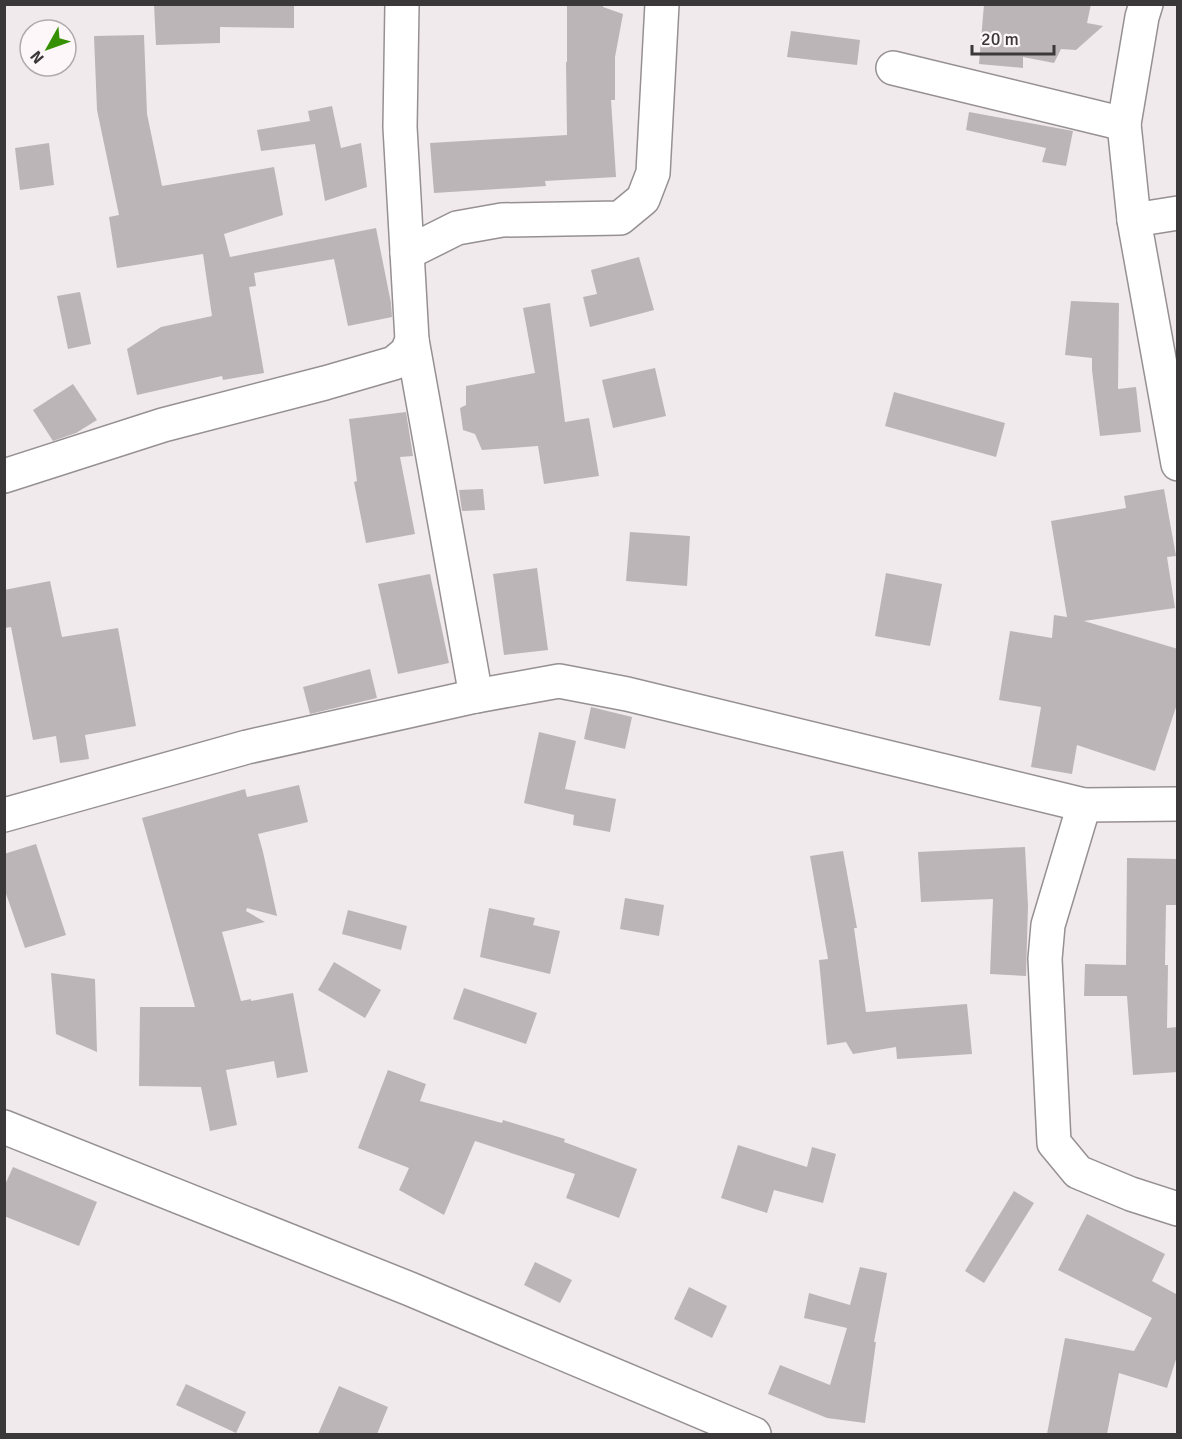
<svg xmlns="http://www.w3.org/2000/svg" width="1182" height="1439" font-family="Signika,sans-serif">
	<rect width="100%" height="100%" fill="#f0eaec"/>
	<!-- building -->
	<g fill="#bbb5b8">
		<path d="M 154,4 L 294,4 L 294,28 L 220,27 L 220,43 L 156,45 Z"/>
		<path d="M 567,4 L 603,4 L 603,7 L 623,14 L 615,57 L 615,100 L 611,100 L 616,177 L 545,181 L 546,186 L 434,193 L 430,143 L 567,135 L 566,62 L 567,62 Z"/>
		<path d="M 984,4 L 1091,4 L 1087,23 L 1103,26 L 1076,50 L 1061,49 L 1054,63 L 1023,57 L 1023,68 L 979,64 Z"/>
		<path d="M 791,31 L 860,40 L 857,65 L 787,57 Z"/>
		<path d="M 144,35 L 147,114 L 162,186 L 274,167 L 283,215 L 224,234 L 230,257 L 376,228 L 391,303 L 392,317 L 348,326 L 334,259 L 254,273 L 256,286 L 249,287 L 264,373 L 223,380 L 222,376 L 137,395 L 127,349 L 161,327 L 212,316 L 203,254 L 117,268 L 109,217 L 119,215 L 97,110 L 94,36 Z"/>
		<path d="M 332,106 L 341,148 L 361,143 L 367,187 L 325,201 L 315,144 L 261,151 L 257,130 L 310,121 L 308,111 Z"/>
		<path d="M 969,112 L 1073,131 L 1066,166 L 1042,162 L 1046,148 L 966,130 Z"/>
		<path d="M 49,143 L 54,185 L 20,190 L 15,148 Z"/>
		<path d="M 639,257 L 654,310 L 590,327 L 583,297 L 597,294 L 591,270 Z"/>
		<path d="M 80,292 L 91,344 L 68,349 L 57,296 Z"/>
		<path d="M 1071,301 L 1119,303 L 1118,389 L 1136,387 L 1141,432 L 1100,436 L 1092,370 L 1092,358 L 1065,355 Z"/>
		<path d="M 550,303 L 565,422 L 589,418 L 599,476 L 544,484 L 538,446 L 482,450 L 475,434 L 463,430 L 460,408 L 466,405 L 466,386 L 535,373 L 523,308 Z"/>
		<path d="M 655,368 L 666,416 L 613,428 L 602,380 Z"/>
		<path d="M 73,384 L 97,420 L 76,433 L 53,441 L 33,410 Z"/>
		<path d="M 894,392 L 1005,423 L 996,457 L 885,426 Z"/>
		<path d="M 406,412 L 413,456 L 400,457 L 415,534 L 366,543 L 354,482 L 357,481 L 349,419 Z"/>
		<path d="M 483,489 L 485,510 L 462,511 L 459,490 Z"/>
		<path d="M 1164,489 L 1176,556 L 1167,557 L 1175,608 L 1084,621 L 1178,649 L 1178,701 L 1155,771 L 1077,745 L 1072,774 L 1031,767 L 1041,707 L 999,700 L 1010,631 L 1052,638 L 1054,615 L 1067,617 L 1051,521 L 1126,508 L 1124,496 Z"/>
		<path d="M 630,532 L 690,536 L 687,586 L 626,581 Z"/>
		<path d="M 537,568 L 548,650 L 504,655 L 493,574 Z"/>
		<path d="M 886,573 L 942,584 L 930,646 L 875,636 Z"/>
		<path d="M 430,574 L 449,663 L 398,674 L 378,584 Z"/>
		<path d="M 50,581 L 62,637 L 118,628 L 136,726 L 85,735 L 89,759 L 60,763 L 56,736 L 33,740 L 11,627 L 4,628 L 4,590 Z"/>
		<path d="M 370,669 L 377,698 L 310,714 L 303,687 Z"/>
		<path d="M 591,707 L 632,717 L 625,749 L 584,739 Z"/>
		<path d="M 539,732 L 576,741 L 565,789 L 616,799 L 610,832 L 573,825 L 574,815 L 524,803 Z"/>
		<path d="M 299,785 L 308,822 L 258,834 L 263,852 L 277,916 L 247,908 L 246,911 L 265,922 L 222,932 L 241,1001 L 251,999 L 251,1001 L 293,993 L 308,1072 L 277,1078 L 274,1061 L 226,1070 L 237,1125 L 210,1131 L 201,1087 L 139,1086 L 140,1007 L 195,1007 L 142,818 L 245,789 L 247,797 Z"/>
		<path d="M 36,844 L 66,935 L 25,948 L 4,888 L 4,854 Z"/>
		<path d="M 1025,847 L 1028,906 L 1026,976 L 990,974 L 993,899 L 921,902 L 918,852 Z"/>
		<path d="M 843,851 L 857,928 L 854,928 L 866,1012 L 967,1004 L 972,1054 L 897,1059 L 896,1047 L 853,1054 L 846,1042 L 827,1045 L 819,960 L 828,959 L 810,856 Z"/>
		<path d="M 1127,858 L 1178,859 L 1178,905 L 1166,905 L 1165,965 L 1168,965 L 1167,1028 L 1178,1027 L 1178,1072 L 1133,1075 L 1127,996 L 1084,996 L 1085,964 L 1126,965 Z"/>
		<path d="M 625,898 L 664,905 L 659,936 L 620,929 Z"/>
		<path d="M 489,908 L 535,918 L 533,925 L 560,931 L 550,974 L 480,957 Z"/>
		<path d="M 348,910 L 407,926 L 401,950 L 342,934 Z"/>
		<path d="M 334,962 L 381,990 L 365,1018 L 318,990 Z"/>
		<path d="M 51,973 L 95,979 L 97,1052 L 56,1034 Z"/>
		<path d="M 464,988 L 537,1013 L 526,1044 L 453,1019 Z"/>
		<path d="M 388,1070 L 426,1084 L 420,1101 L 502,1123 L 503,1120 L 565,1139 L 564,1142 L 637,1169 L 619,1218 L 566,1198 L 575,1174 L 475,1141 L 444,1215 L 399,1190 L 409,1168 L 358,1148 Z"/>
		<path d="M 738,1145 L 807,1167 L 812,1147 L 836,1154 L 823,1203 L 774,1190 L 767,1213 L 721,1198 Z"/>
		<path d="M 13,1167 L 97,1202 L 79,1246 L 4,1216 L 4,1187 Z"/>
		<path d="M 1014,1191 L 1034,1203 L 984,1283 L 965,1271 Z"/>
		<path d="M 1087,1214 L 1165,1254 L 1152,1281 L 1178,1295 L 1178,1353 L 1167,1388 L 1119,1373 L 1107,1434 L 1047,1434 L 1065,1338 L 1134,1351 L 1152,1318 L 1058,1270 Z"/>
		<path d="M 535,1262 L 572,1280 L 560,1303 L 524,1285 Z"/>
		<path d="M 860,1267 L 887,1273 L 874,1342 L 876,1342 L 865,1423 L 827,1418 L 768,1394 L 780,1365 L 830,1385 L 847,1328 L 804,1318 L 809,1293 L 850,1305 Z"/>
		<path d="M 689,1287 L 727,1306 L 712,1338 L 674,1319 Z"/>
		<path d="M 186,1384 L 246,1412 L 236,1433 L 176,1405 Z"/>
		<path d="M 339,1386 L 388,1407 L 377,1434 L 318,1434 Z"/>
	</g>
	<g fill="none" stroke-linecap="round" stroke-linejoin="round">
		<defs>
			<g id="street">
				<path d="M 1146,4 L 1142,17 L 1124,124 L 1134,220 L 1178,464"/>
				<path d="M 893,68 L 1124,124"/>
				<path d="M 1134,220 L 1178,213"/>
				<path d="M 407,253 L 457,228 L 502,220 L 620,218 L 643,199 L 653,173 L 662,4"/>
				<path d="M 412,340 L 476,696"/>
				<path d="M 4,476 L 163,425 L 325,383 L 394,363 L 407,352 L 412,340 L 400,127 L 402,4"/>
				<path d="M 1084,805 L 1048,925 L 1045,959 L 1054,1143 L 1078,1172 L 1131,1194 L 1178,1209"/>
				<path d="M 4,815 L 247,747 L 476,696 L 559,681 L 627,694 L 1084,805 L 1178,804"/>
				<path d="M 4,1127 L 410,1289 L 754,1434"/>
			</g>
		</defs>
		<!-- street casing -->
		<use href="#street" stroke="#969093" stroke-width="36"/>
		<!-- street -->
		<use href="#street" stroke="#fff" stroke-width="33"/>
	</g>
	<!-- border -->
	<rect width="1182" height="1439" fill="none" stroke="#3b3839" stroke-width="12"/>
	<!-- north arrow -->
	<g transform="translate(48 48) rotate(230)"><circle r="28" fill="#fdf7fa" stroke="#afabad" stroke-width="1.5"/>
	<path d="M0-4.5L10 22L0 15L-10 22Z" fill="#359003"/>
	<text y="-9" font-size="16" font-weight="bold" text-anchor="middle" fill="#3b3839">N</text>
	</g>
	<!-- scale -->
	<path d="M972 45v9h82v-9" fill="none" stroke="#3b3839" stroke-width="3"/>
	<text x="981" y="45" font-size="18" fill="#3b3839" stroke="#fdf7fa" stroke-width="4.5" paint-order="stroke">20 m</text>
</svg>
